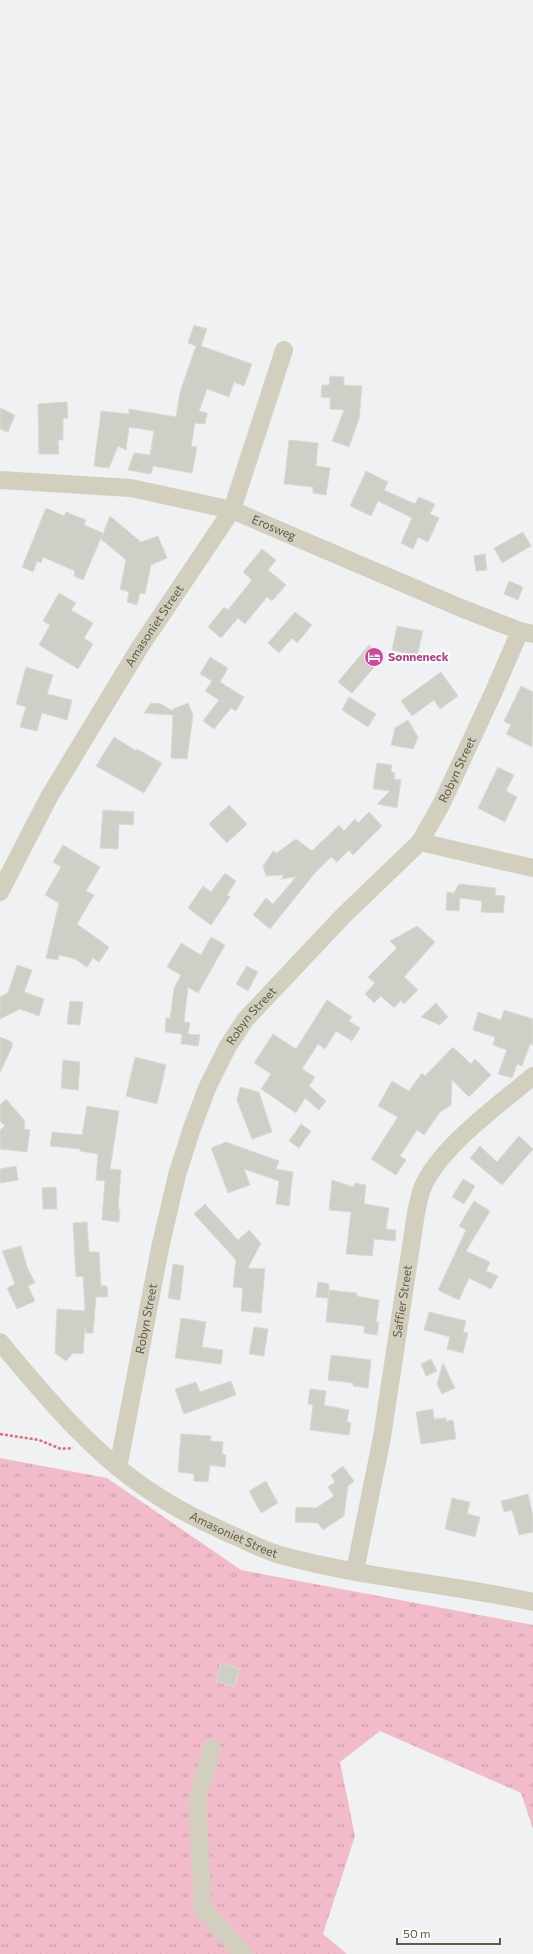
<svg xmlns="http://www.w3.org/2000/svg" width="533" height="1954" font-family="Commissioner,sans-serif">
	<defs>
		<pattern id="grass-tufts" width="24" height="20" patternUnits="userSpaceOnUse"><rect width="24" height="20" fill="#f2bbc9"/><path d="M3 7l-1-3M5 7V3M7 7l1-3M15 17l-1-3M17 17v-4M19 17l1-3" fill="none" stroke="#c79ba5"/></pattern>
	</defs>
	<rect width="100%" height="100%" fill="#eff1f2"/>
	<!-- grass -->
	<path fill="url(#grass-tufts)" d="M 0,1458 L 107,1478 L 241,1570 L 533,1625 L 533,1829 L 521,1793 L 380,1731 L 340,1762 L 355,1836 L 323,1934 L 347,1954 L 0,1954 Z"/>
	<!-- building -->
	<g fill="#cecfc6" stroke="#dbdbd3">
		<path d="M 194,325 L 207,329 L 201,346 L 252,364 L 244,386 L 234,382 L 229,397 L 207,389 L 199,411 L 207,413 L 205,424 L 195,423 L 191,446 L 197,447 L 192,473 L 153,466 L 151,474 L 128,470 L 134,453 L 150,455 L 154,431 L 129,427 L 126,450 L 118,446 L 109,468 L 94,466 L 101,411 L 129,414 L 129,409 L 176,417 L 180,392 L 196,346 L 188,343 Z"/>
		<path d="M 330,376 L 344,377 L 344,385 L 362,386 L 359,419 L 349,447 L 332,441 L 344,410 L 330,409 L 330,398 L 321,397 L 322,385 L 329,385 Z"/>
		<path d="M 67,402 L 68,418 L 63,418 L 63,440 L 58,440 L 59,454 L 39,454 L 38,404 Z"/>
		<path d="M 0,408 L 15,415 L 8,432 L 0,429 Z"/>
		<path d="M 289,440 L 318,443 L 316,466 L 330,468 L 326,495 L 313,493 L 313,487 L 284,484 Z"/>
		<path d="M 366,471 L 388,482 L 384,490 L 415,504 L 419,497 L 435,504 L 430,514 L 439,518 L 428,542 L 418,537 L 413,549 L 401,543 L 412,518 L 378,501 L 371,516 L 350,506 Z"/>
		<path d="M 46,508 L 64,516 L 66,512 L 86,520 L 84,525 L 103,533 L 83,580 L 74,576 L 75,571 L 43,557 L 41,563 L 37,561 L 33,572 L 22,567 Z"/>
		<path d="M 110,516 L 141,542 L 158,536 L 167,558 L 151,565 L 145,594 L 140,593 L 137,605 L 127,602 L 129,592 L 120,589 L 126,560 L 101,539 Z"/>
		<path d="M 523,532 L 531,546 L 502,563 L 494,548 Z"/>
		<path d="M 262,549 L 276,560 L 268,570 L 286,585 L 272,601 L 267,597 L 245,624 L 238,618 L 221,638 L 208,627 L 224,607 L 228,610 L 252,580 L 243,572 Z"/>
		<path d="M 485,554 L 487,570 L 476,571 L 474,556 Z"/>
		<path d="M 509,581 L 523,587 L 518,600 L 504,594 Z"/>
		<path d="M 59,593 L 76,603 L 71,610 L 93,623 L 84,638 L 93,644 L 78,669 L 39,645 L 50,625 L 43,621 Z"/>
		<path d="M 295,612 L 312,625 L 297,643 L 292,638 L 279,653 L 268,643 Z"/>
		<path d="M 397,626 L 423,631 L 417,656 L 392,650 Z"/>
		<path d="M 369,645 L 383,657 L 352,693 L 338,682 Z"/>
		<path d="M 210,657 L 228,668 L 220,682 L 244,697 L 236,711 L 231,708 L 214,729 L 203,721 L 219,700 L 205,691 L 212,681 L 200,674 Z"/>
		<path d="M 26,667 L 53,675 L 47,694 L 72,700 L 67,720 L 42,713 L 37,731 L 20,727 L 26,707 L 16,704 Z"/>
		<path d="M 441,672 L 458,696 L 440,709 L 434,700 L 412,716 L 401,701 Z"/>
		<path d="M 521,686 L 533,692 L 532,747 L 506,734 L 511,725 L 504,721 Z"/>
		<path d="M 349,697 L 376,714 L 368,727 L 342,710 Z"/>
		<path d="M 151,703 L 161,704 L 173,711 L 173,709 L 188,703 L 193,715 L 187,759 L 171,758 L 173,715 L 144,713 Z"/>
		<path d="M 408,720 L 418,737 L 413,749 L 391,745 L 395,728 Z"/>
		<path d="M 114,737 L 136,751 L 137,749 L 162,763 L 144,793 L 96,766 Z"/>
		<path d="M 377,763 L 392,765 L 391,772 L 395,773 L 394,779 L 401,780 L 397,808 L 377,804 L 390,791 L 373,789 Z"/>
		<path d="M 498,767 L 514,775 L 506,791 L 517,797 L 505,822 L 478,808 Z"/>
		<path d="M 229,805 L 247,824 L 227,843 L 209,824 Z"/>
		<path d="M 103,810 L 134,812 L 133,825 L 119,824 L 118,849 L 100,848 Z"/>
		<path d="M 369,812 L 382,826 L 353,855 L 349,850 L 337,862 L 331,857 L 314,874 L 270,929 L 253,915 L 266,898 L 273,904 L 296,877 L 281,879 L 284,875 L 266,876 L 263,866 L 274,850 L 275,854 L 296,839 L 312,851 L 339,825 L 344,831 L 355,819 L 358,823 Z"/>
		<path d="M 63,845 L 100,867 L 86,891 L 94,895 L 77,924 L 109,947 L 99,962 L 93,958 L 87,967 L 75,959 L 59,955 L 58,960 L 46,958 L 59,903 L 45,895 L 61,867 L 53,862 Z"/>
		<path d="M 225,873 L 236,881 L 227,895 L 230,897 L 211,925 L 188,908 L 203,886 L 211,892 Z"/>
		<path d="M 459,884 L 496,888 L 495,895 L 505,896 L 503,913 L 481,912 L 482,901 L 460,898 L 459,911 L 446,910 L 447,892 L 454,893 Z"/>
		<path d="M 417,926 L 435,942 L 404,977 L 418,990 L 404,1004 L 401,1000 L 394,1008 L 381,996 L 374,1003 L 365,994 L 375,983 L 368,977 L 397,948 L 390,941 Z"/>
		<path d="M 211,937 L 225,945 L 198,993 L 188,987 L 184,1022 L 190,1023 L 188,1034 L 200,1035 L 198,1046 L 181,1044 L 182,1034 L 165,1032 L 166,1018 L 170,1018 L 174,988 L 181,975 L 167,967 L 181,943 L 201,955 Z"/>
		<path d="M 17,965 L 32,970 L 24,992 L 44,999 L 39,1016 L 20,1009 L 0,1019 L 0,997 L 8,993 Z"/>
		<path d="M 247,966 L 258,972 L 248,991 L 236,984 Z"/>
		<path d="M 327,1000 L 352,1017 L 349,1021 L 360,1028 L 352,1041 L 336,1031 L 325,1049 L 318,1044 L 302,1069 L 315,1077 L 309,1086 L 326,1101 L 319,1110 L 305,1098 L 296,1113 L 261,1089 L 271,1074 L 254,1063 L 273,1034 L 296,1049 Z"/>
		<path d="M 70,1001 L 83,1002 L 80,1025 L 67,1024 Z"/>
		<path d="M 436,1003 L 448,1017 L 440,1025 L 421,1017 Z"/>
		<path d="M 504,1010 L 533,1019 L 533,1045 L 530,1044 L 522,1066 L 517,1064 L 512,1078 L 498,1074 L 507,1050 L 493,1045 L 495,1037 L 473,1030 L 478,1012 L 501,1020 Z"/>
		<path d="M 0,1037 L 12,1042 L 12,1047 L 0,1073 Z"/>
		<path d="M 453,1047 L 471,1064 L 475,1059 L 491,1075 L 469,1097 L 452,1080 L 451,1105 L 440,1112 L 424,1135 L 417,1130 L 400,1156 L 406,1160 L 396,1175 L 371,1159 L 398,1117 L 378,1106 L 392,1081 L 409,1091 L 422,1073 L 425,1076 Z"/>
		<path d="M 135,1057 L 166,1065 L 157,1104 L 126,1096 Z"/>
		<path d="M 63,1060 L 80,1062 L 78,1090 L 61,1088 Z"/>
		<path d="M 240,1087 L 259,1092 L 272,1132 L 252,1139 L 237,1100 Z"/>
		<path d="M 6,1099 L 25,1121 L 24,1129 L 30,1130 L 27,1152 L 0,1149 L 0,1130 L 5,1126 L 0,1121 L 0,1105 Z"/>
		<path d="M 87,1106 L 119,1111 L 110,1169 L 121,1170 L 118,1209 L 120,1209 L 119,1222 L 102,1220 L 105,1181 L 96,1180 L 98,1154 L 80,1151 L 80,1149 L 50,1146 L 52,1132 L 82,1135 Z"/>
		<path d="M 301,1124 L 311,1131 L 299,1148 L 289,1141 Z"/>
		<path d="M 519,1136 L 533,1149 L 502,1185 L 470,1158 L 480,1146 L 497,1162 Z"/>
		<path d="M 226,1142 L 279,1161 L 276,1169 L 293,1172 L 289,1206 L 276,1204 L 279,1181 L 244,1169 L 250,1185 L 228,1193 L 211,1148 Z"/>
		<path d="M 16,1166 L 18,1180 L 0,1183 L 0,1169 Z"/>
		<path d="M 463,1179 L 475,1186 L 464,1204 L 452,1197 Z"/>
		<path d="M 332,1180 L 353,1187 L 355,1183 L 366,1185 L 364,1204 L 389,1208 L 386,1229 L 396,1230 L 395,1241 L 374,1239 L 372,1256 L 346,1254 L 351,1212 L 329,1210 Z"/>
		<path d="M 56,1187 L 57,1209 L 43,1209 L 42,1188 Z"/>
		<path d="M 474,1201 L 490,1211 L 466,1251 L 490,1262 L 486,1271 L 498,1276 L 491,1289 L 469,1278 L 459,1300 L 438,1290 L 466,1230 L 459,1226 Z"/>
		<path d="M 205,1204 L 238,1240 L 249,1230 L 261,1243 L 248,1268 L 265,1269 L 261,1313 L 241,1311 L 243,1288 L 233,1287 L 236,1260 L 194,1214 Z"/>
		<path d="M 87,1222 L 89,1252 L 99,1252 L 101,1286 L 107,1286 L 108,1297 L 96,1297 L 93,1333 L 86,1333 L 85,1326 L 83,1354 L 73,1353 L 66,1361 L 55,1353 L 57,1309 L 85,1311 L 83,1276 L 76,1277 L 73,1223 Z"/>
		<path d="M 21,1246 L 27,1267 L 35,1283 L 28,1286 L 35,1301 L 17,1309 L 7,1288 L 15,1284 L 2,1251 Z"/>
		<path d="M 173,1264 L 184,1266 L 180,1300 L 168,1298 Z"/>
		<path d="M 318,1282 L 329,1284 L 328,1298 L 316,1297 Z"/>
		<path d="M 329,1290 L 357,1293 L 356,1296 L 379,1300 L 376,1322 L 379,1322 L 377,1335 L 364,1333 L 364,1326 L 326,1322 Z"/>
		<path d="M 429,1312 L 466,1321 L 463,1332 L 468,1333 L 463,1353 L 447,1349 L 450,1337 L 424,1330 Z"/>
		<path d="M 181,1318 L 206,1322 L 202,1347 L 223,1350 L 221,1364 L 175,1358 Z"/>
		<path d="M 254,1327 L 268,1329 L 264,1356 L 249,1354 Z"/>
		<path d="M 331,1355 L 371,1360 L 368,1388 L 353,1386 L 353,1383 L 328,1380 Z"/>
		<path d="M 431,1359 L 437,1371 L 426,1376 L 421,1364 Z"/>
		<path d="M 443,1363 L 455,1388 L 442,1394 L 437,1384 Z"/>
		<path d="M 231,1381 L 236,1395 L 184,1414 L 175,1389 L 196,1382 L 200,1392 Z"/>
		<path d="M 310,1389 L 326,1391 L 324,1405 L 349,1410 L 347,1422 L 351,1423 L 349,1435 L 310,1430 L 313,1405 L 308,1404 Z"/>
		<path d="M 433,1409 L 434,1419 L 446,1418 L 446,1421 L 453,1420 L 456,1439 L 421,1444 L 416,1412 Z"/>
		<path d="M 181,1434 L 211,1436 L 210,1441 L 223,1442 L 222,1454 L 226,1455 L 225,1467 L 210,1465 L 208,1482 L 194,1481 L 194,1474 L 178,1472 Z"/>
		<path d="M 343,1466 L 354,1481 L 348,1486 L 344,1516 L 323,1530 L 318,1523 L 295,1522 L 296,1507 L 316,1508 L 334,1496 L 328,1487 L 335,1482 L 331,1475 Z"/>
		<path d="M 266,1481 L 278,1503 L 261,1513 L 249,1491 Z"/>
		<path d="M 528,1494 L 533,1516 L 533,1532 L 519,1535 L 512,1510 L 504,1512 L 501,1501 Z"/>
		<path d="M 452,1498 L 470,1502 L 467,1514 L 480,1517 L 475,1537 L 445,1529 Z"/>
		<path d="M 221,1663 L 240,1669 L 234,1687 L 216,1681 Z"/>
	</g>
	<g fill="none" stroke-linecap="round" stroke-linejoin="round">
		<!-- path -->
		<path stroke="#d3717d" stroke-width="2.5" stroke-dasharray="3 2" stroke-linecap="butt" d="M 0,1434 L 39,1440 L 61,1449 L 73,1448"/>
		<!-- minor -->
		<g stroke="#d2cfbf" stroke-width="18">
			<path id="s1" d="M 0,480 L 131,488 L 232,510 L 461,608 L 520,631 L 533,634"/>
			<path d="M 420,842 L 533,868"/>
			<path id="s2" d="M 0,892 L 49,797 L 140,647 L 232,510 L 284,350"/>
			<path id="s3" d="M 0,1342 C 46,1397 94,1456 156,1495 C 180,1511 206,1523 232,1535 C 249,1542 266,1552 284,1556 C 365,1578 451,1584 533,1602"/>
			<path id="s4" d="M 118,1468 L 160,1248 L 177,1175 L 191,1131 L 207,1088 L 228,1046 L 245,1020 L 343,916 L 420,842 L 442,803 L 494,691 L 520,631"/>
			<path id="s5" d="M 355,1571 L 382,1437 L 416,1213 C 418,1205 419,1197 422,1189 C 438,1148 499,1105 533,1076"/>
			<path d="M 212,1748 L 197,1800 L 203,1910 L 244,1954"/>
		</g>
	</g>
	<!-- icons -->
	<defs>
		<symbol id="hotel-disc" viewBox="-11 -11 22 22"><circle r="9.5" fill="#d1479c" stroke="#fff"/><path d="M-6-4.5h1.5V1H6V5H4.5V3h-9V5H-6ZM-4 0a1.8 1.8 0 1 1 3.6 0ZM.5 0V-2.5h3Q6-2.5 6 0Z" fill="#fff"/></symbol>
	</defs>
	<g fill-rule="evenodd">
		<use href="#hotel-disc" x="363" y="646" width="22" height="22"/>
	</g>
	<g text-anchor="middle" stroke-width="3.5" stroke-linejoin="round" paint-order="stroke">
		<!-- street labels -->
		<g font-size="12" fill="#5e5b46" stroke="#fff">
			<text dy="4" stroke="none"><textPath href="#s1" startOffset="280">Erosweg</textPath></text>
			<text dy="4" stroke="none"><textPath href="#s2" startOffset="308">Amasoniet Street</textPath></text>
			<text dy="4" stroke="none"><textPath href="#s4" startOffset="800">Robyn Street</textPath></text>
			<text dy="4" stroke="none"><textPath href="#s4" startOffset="476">Robyn Street</textPath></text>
			<text dy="4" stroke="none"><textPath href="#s5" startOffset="274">Saffier Street</textPath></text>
			<text dy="4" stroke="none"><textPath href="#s4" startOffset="152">Robyn Street</textPath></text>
			<text dy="4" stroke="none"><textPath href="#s3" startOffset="307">Amasoniet Street</textPath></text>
		</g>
		<!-- hotel labels -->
		<g font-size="12" font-weight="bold" fill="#b23c85" stroke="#fff" text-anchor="start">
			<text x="388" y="661">Sonneneck</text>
		</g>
	</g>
	<!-- scale -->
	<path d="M397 1938v6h103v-6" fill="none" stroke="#5e5b46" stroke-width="2"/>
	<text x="403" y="1938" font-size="12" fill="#5e5b46" stroke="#ffffff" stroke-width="3" paint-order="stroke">50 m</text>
</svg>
